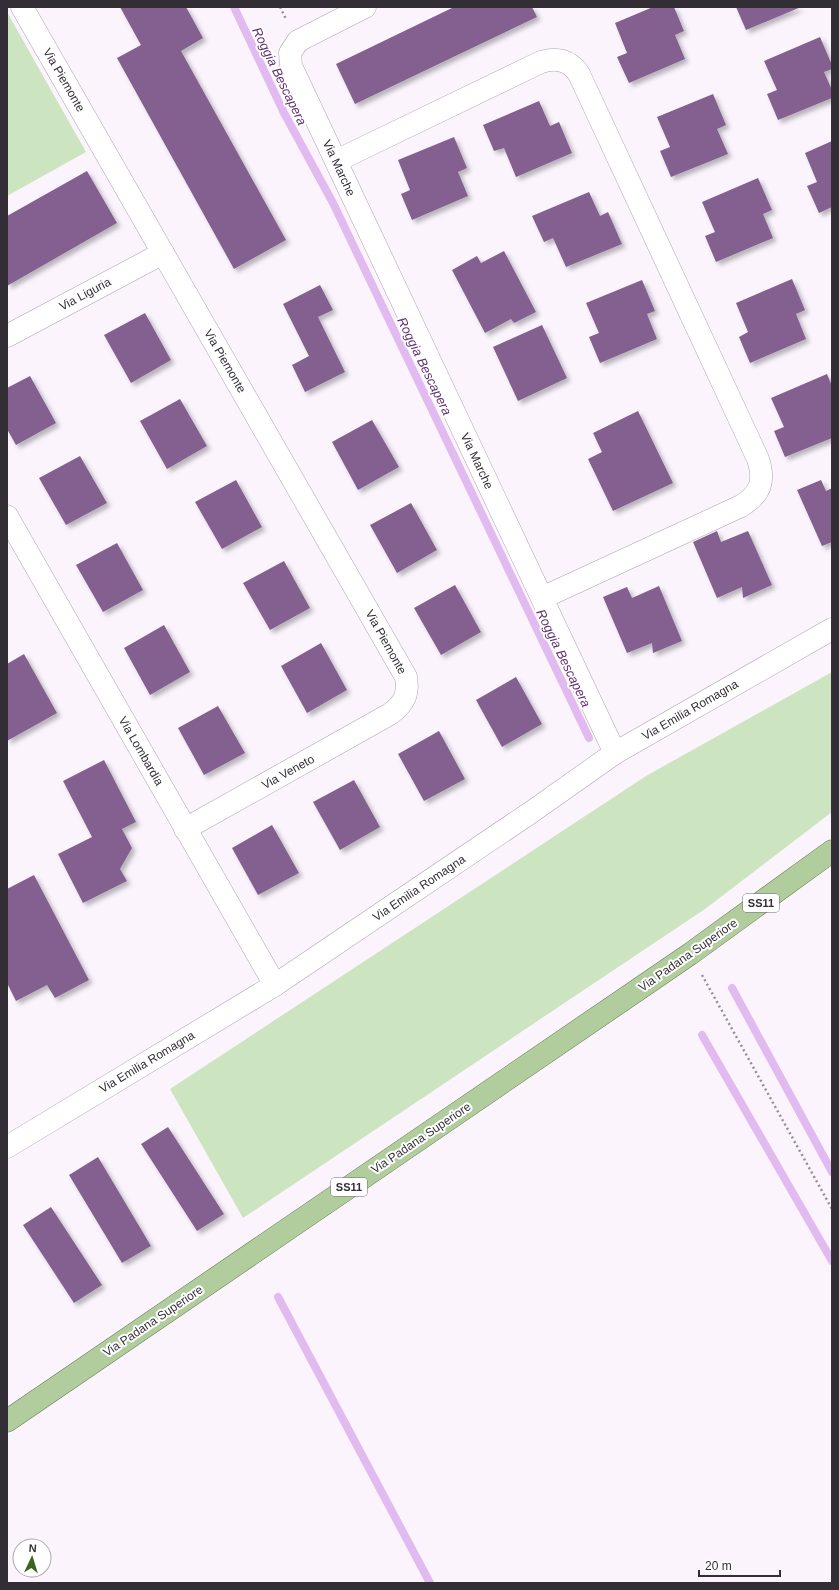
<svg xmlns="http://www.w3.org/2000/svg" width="839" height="1590" font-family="Helvetica,sans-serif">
	<defs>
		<filter id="shadow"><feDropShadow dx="3.5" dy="3.5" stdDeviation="2" flood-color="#0004"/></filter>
	</defs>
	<rect width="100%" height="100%" fill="#fbf4fd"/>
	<!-- green -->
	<g fill="#cde4c0">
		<path d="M 7,12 L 86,152 L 7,196 Z"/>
		<path d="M 832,672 L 832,812 L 705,909 L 243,1218 L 170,1089 L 646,776 Z"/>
	</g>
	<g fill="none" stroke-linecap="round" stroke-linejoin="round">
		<!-- stream -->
		<g stroke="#e1baef" stroke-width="8">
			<path d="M 234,7 L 284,113 L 333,203 L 589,738"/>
			<path d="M 732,988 L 832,1172"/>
			<path d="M 702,1035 L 832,1261"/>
			<path d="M 278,1297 L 430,1583"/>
		</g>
	</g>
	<!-- building -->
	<g fill="#83608f" filter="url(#shadow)">
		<path d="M 120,7 L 186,7 L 203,38 L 181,51 L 286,240 L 234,269 L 117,58 L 141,45 Z"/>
		<path d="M 454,7 L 532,7 L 537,17 L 355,104 L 336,64 Z"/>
		<path d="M 653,7 L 674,7 L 684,31 L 675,35 L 685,59 L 629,83 L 617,57 L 627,53 L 615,23 Z"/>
		<path d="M 736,7 L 801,7 L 746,30 Z"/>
		<path d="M 820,37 L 832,65 L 832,69 L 824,72 L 832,90 L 832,98 L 778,120 L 767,94 L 777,90 L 764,61 Z"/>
		<path d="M 713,94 L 726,125 L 717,129 L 728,154 L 671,177 L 660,151 L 670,147 L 657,117 Z"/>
		<path d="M 539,101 L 550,126 L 559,122 L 572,153 L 516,177 L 504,148 L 494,151 L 483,125 Z"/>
		<path d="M 454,137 L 467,168 L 458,172 L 468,196 L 412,220 L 401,194 L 410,190 L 398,160 Z"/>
		<path d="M 832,141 L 832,207 L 819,213 L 807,186 L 817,182 L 805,153 Z"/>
		<path d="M 87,171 L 117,223 L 7,286 L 7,216 Z"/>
		<path d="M 758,178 L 772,210 L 763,214 L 773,238 L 716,262 L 705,236 L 715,232 L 702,202 Z"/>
		<path d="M 589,192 L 600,216 L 608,212 L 622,244 L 566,267 L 553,238 L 544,242 L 532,216 Z"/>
		<path d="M 504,251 L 536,312 L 514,323 L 511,319 L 485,333 L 452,270 L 477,256 L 481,263 Z"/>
		<path d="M 792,279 L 805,310 L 796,314 L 806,339 L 750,363 L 739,337 L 748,332 L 736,303 Z"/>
		<path d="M 642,280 L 655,311 L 647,314 L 657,339 L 600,363 L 589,337 L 599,333 L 586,303 Z"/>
		<path d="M 320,285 L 333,310 L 318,317 L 345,372 L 305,392 L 292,365 L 309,356 L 283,304 Z"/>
		<path d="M 145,313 L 171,360 L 131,383 L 104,335 Z"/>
		<path d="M 542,325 L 567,378 L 518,401 L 493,347 Z"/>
		<path d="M 827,374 L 832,386 L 832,438 L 785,457 L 774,431 L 784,427 L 771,398 Z"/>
		<path d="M 30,376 L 56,423 L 16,445 L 7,429 L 7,388 Z"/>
		<path d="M 180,399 L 207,446 L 167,469 L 140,421 Z"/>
		<path d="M 638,411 L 673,483 L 613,511 L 588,459 L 602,452 L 593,433 Z"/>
		<path d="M 372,420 L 399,467 L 358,490 L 332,442 Z"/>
		<path d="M 80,456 L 107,503 L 66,525 L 39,478 Z"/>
		<path d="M 236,480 L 262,527 L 222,549 L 195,502 Z"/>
		<path d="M 821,480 L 826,491 L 832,488 L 832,542 L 822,546 L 797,490 Z"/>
		<path d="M 411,503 L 437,550 L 397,573 L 370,525 Z"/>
		<path d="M 717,531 L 721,542 L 748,531 L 772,585 L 743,598 L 742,587 L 717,598 L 693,542 Z"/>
		<path d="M 117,543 L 143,590 L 103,612 L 76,565 Z"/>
		<path d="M 284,561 L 310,608 L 270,630 L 243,583 Z"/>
		<path d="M 455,585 L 481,632 L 441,655 L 414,608 Z"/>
		<path d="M 659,586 L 682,641 L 653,653 L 652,643 L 627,653 L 603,597 L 627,587 L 632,598 Z"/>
		<path d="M 164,625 L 190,672 L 150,695 L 124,648 Z"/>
		<path d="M 321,643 L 347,690 L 307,713 L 281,666 Z"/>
		<path d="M 24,654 L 57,713 L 7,741 L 7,664 Z"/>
		<path d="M 516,677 L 542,724 L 502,747 L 476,700 Z"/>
		<path d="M 218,706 L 245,753 L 204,775 L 178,728 Z"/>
		<path d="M 439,731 L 465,779 L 424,801 L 398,754 Z"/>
		<path d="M 104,760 L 136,822 L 122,829 L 132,848 L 120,869 L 127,881 L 83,903 L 58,854 L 92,837 L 63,781 Z"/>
		<path d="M 354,780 L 380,827 L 340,850 L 313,802 Z"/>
		<path d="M 272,825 L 299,873 L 258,895 L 232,848 Z"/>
		<path d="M 34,875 L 89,980 L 55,998 L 47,985 L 16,1001 L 7,983 L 7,889 Z"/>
		<path d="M 168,1127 L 224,1214 L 197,1231 L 141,1144 Z"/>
		<path d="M 98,1157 L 151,1246 L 122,1263 L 69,1175 Z"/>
		<path d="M 51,1207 L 102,1285 L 74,1303 L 23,1225 Z"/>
	</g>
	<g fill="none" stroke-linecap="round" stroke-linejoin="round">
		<defs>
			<g id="minor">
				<path d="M 22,7 L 406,677 C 409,694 404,704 390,714 L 185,829"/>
				<path d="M 365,7 L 298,41 L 290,53 L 291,66 L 615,753"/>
				<path d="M 336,161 L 541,62 C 556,57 570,60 579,74 L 758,459 C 765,481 761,494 741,506 L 542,598"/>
				<path d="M 7,336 L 163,253"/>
				<path d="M 7,516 L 275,985"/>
				<path d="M 7,1147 L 275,985 L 530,813 L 615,753 L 832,629"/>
			</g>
			<path id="major" d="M 7,1421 L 690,954 L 832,851"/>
		</defs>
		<!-- minor casing -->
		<use href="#minor" stroke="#b0a1b5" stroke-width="23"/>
		<!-- major casing -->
		<use href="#major" stroke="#637f50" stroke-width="23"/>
		<!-- path -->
		<g stroke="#958f97" stroke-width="2.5" stroke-dasharray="2 3" stroke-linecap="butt">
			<path d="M 280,7 L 286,19"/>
			<path d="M 702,975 L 832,1209"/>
		</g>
		<!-- minor -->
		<use href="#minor" stroke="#fff" stroke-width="22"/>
		<!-- major -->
		<use href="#major" stroke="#b1cd9e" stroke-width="22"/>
	</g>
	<g text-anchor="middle" stroke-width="4" stroke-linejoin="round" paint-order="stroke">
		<!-- shield labels -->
		<g fill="#fff" stroke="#706d72" stroke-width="1">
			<rect x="743" y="894" width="36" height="18" rx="3"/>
			<rect x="331" y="1178" width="36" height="18" rx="3"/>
		</g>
		<g font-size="11" font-weight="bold" fill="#332e36">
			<text x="761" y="907">SS11</text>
			<text x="349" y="1191">SS11</text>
		</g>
		<!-- street labels -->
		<g font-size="12" fill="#332e36" stroke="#fff">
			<text transform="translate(64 80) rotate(60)" y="4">Via Piemonte</text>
			<text transform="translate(339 168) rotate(65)" y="4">Via Marche</text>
			<text transform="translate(85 294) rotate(-28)" y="4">Via Liguria</text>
			<text transform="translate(225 361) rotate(60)" y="4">Via Piemonte</text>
			<text transform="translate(477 461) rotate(65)" y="4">Via Marche</text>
			<text transform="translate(386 642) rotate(61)" y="4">Via Piemonte</text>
			<text transform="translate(690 710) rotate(-30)" y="4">Via Emilia Romagna</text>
			<text transform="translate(141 751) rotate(60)" y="4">Via Lombardia</text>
			<text transform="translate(288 772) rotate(-29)" y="4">Via Veneto</text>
			<text transform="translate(419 888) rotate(-34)" y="4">Via Emilia Romagna</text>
			<text transform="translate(688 955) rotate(-35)" y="4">Via Padana Superiore</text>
			<text transform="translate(147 1062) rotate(-31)" y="4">Via Emilia Romagna</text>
			<text transform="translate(421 1138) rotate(-34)" y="4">Via Padana Superiore</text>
			<text transform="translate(153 1321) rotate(-34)" y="4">Via Padana Superiore</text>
		</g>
		<!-- water labels -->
		<g font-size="13" font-style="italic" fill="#5e2f6d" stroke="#fff">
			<text transform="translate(280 76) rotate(64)" y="5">Roggia Bescapera</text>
			<text transform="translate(425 366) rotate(64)" y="5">Roggia Bescapera</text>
			<text transform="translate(564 658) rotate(64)" y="5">Roggia Bescapera</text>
		</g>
	</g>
	<!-- border -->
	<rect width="839" height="1590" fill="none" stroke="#332e36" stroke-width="16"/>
	<!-- north arrow -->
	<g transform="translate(32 1558) rotate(4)"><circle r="19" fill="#ffffff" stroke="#adabaf"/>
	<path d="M0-3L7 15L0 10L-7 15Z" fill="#3d641e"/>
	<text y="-6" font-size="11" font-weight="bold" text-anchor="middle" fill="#332e36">N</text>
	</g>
	<!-- scale -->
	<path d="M699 1570v6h81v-6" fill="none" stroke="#332e36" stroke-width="2"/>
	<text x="705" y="1570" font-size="12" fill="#332e36" stroke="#ffffff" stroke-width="3" paint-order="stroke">20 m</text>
</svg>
